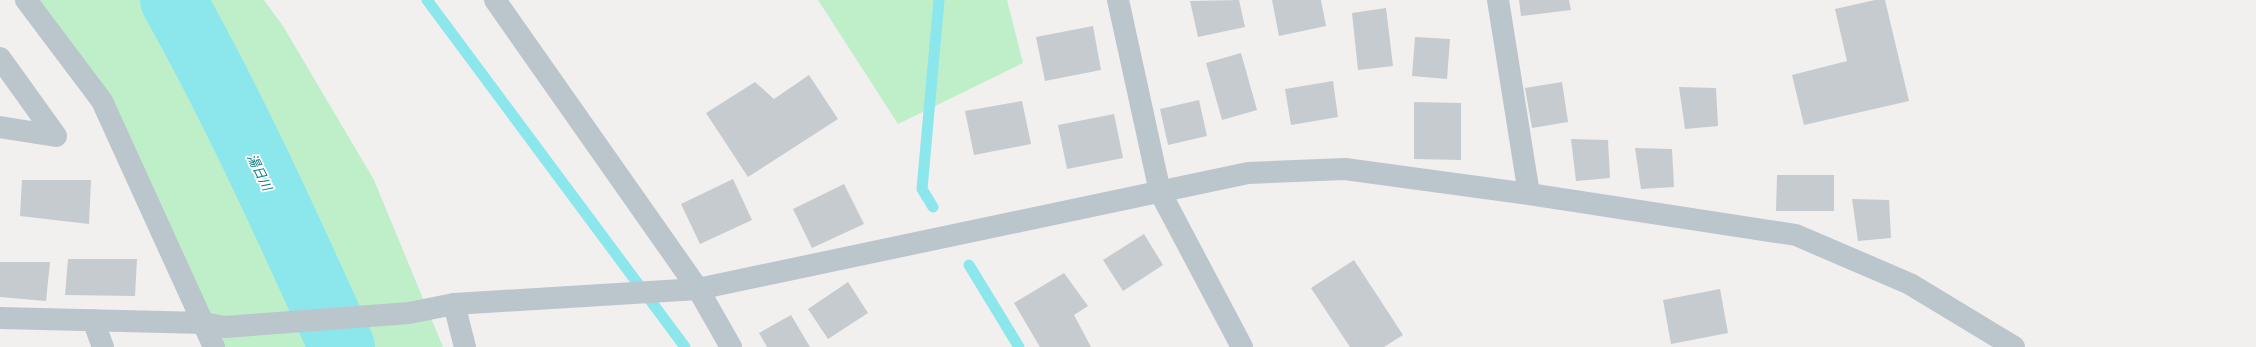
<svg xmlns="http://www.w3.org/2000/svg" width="2256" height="347" font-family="'Nunito Sans','Noto Sans JP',sans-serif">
	<rect width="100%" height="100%" fill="#f2efef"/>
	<!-- green -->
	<g fill="#beefc9">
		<path d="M 26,0 L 264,0 L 283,26 L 374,180 L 443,347 L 211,347 L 76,66 Z"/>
		<path d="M 818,0 L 1007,0 L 1023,63 L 898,124 Z"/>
	</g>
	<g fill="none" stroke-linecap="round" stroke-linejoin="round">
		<!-- stream -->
		<g stroke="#8be7ec" stroke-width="11">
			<path d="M 427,0 L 685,347"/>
			<path d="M 933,207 L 922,189 L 939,0"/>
			<path d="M 969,265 L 1019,347"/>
		</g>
		<!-- river -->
		<path stroke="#8be7ec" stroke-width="66" d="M 173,0 C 236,112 289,230 342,347"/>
	</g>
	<!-- building -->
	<g fill="#c6cbcf">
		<path d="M 1239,0 L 1245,27 L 1198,37 L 1190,1 Z"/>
		<path d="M 1272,0 L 1321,0 L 1326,26 L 1279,36 Z"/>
		<path d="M 1519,0 L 1569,0 L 1571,10 L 1521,16 Z"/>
		<path d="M 1875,0 L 1885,0 L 1909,101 L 1804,125 L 1792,75 L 1847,61 L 1835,9 Z"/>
		<path d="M 1386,8 L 1393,66 L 1358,70 L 1352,13 Z"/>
		<path d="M 1093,26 L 1101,70 L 1045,81 L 1036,37 Z"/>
		<path d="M 1415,37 L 1450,39 L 1447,79 L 1412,76 Z"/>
		<path d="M 1241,53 L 1257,110 L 1222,120 L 1206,63 Z"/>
		<path d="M 809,75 L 838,119 L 748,177 L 706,113 L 755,82 L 774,99 Z"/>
		<path d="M 1333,81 L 1338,117 L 1291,125 L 1285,89 Z"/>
		<path d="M 1562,82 L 1568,122 L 1532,128 L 1525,88 Z"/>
		<path d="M 1679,87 L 1716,88 L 1718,126 L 1685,129 Z"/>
		<path d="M 1199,100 L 1207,136 L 1168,145 L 1160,109 Z"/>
		<path d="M 1022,101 L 1031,144 L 974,155 L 965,111 Z"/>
		<path d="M 1414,102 L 1461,103 L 1461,160 L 1414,159 Z"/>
		<path d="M 1114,114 L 1123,158 L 1067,169 L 1058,125 Z"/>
		<path d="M 1571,139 L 1608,140 L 1610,178 L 1576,181 Z"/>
		<path d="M 1635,148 L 1672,149 L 1674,187 L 1641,189 Z"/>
		<path d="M 1777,175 L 1834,175 L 1834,211 L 1776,211 Z"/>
		<path d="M 733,179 L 752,220 L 700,244 L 681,204 Z"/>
		<path d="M 22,180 L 91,180 L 89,224 L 20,216 Z"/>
		<path d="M 844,184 L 864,224 L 812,248 L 793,209 Z"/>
		<path d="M 1852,199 L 1889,200 L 1891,238 L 1858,241 Z"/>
		<path d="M 1144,234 L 1163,265 L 1123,291 L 1103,260 Z"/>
		<path d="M 68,259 L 137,259 L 135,296 L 65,295 Z"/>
		<path d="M 1354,260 L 1403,335 L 1384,347 L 1350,347 L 1311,288 Z"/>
		<path d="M 0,262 L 50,262 L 46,301 L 0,297 Z"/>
		<path d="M 1064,273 L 1088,306 L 1074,315 L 1091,347 L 1040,347 L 1014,303 Z"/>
		<path d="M 848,282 L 868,313 L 828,339 L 808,309 Z"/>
		<path d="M 1720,289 L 1728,333 L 1671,344 L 1663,300 Z"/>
		<path d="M 791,315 L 810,347 L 767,347 L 759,333 Z"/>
	</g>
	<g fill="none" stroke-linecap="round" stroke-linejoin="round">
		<!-- minor -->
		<g stroke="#bbc6cc" stroke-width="22">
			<path d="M 26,0 L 102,101 L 214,347"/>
			<path d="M 1118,0 L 1160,192 L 1242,347"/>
			<path d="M 1498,0 L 1529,194"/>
			<path d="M 0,58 L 56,136 L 0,127"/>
			<path d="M 454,304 L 465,347"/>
			<path d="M 0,318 L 204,323 L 225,327 L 409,313 L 454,304 L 698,289 L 1248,173 L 1345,169 L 1529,194 L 1796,235 L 1910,284 L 2014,347"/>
			<path d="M 93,320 L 103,347"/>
		</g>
		<!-- tertiary -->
		<path stroke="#bbc6cc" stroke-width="22" d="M 495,0 L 698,289 L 731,347"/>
	</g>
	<g text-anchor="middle" stroke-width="3.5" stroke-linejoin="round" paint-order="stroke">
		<!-- water labels -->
		<g font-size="13" font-style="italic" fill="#0e7e84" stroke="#fff">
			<text transform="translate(260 172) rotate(64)" y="5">湯日川</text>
		</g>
	</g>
</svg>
